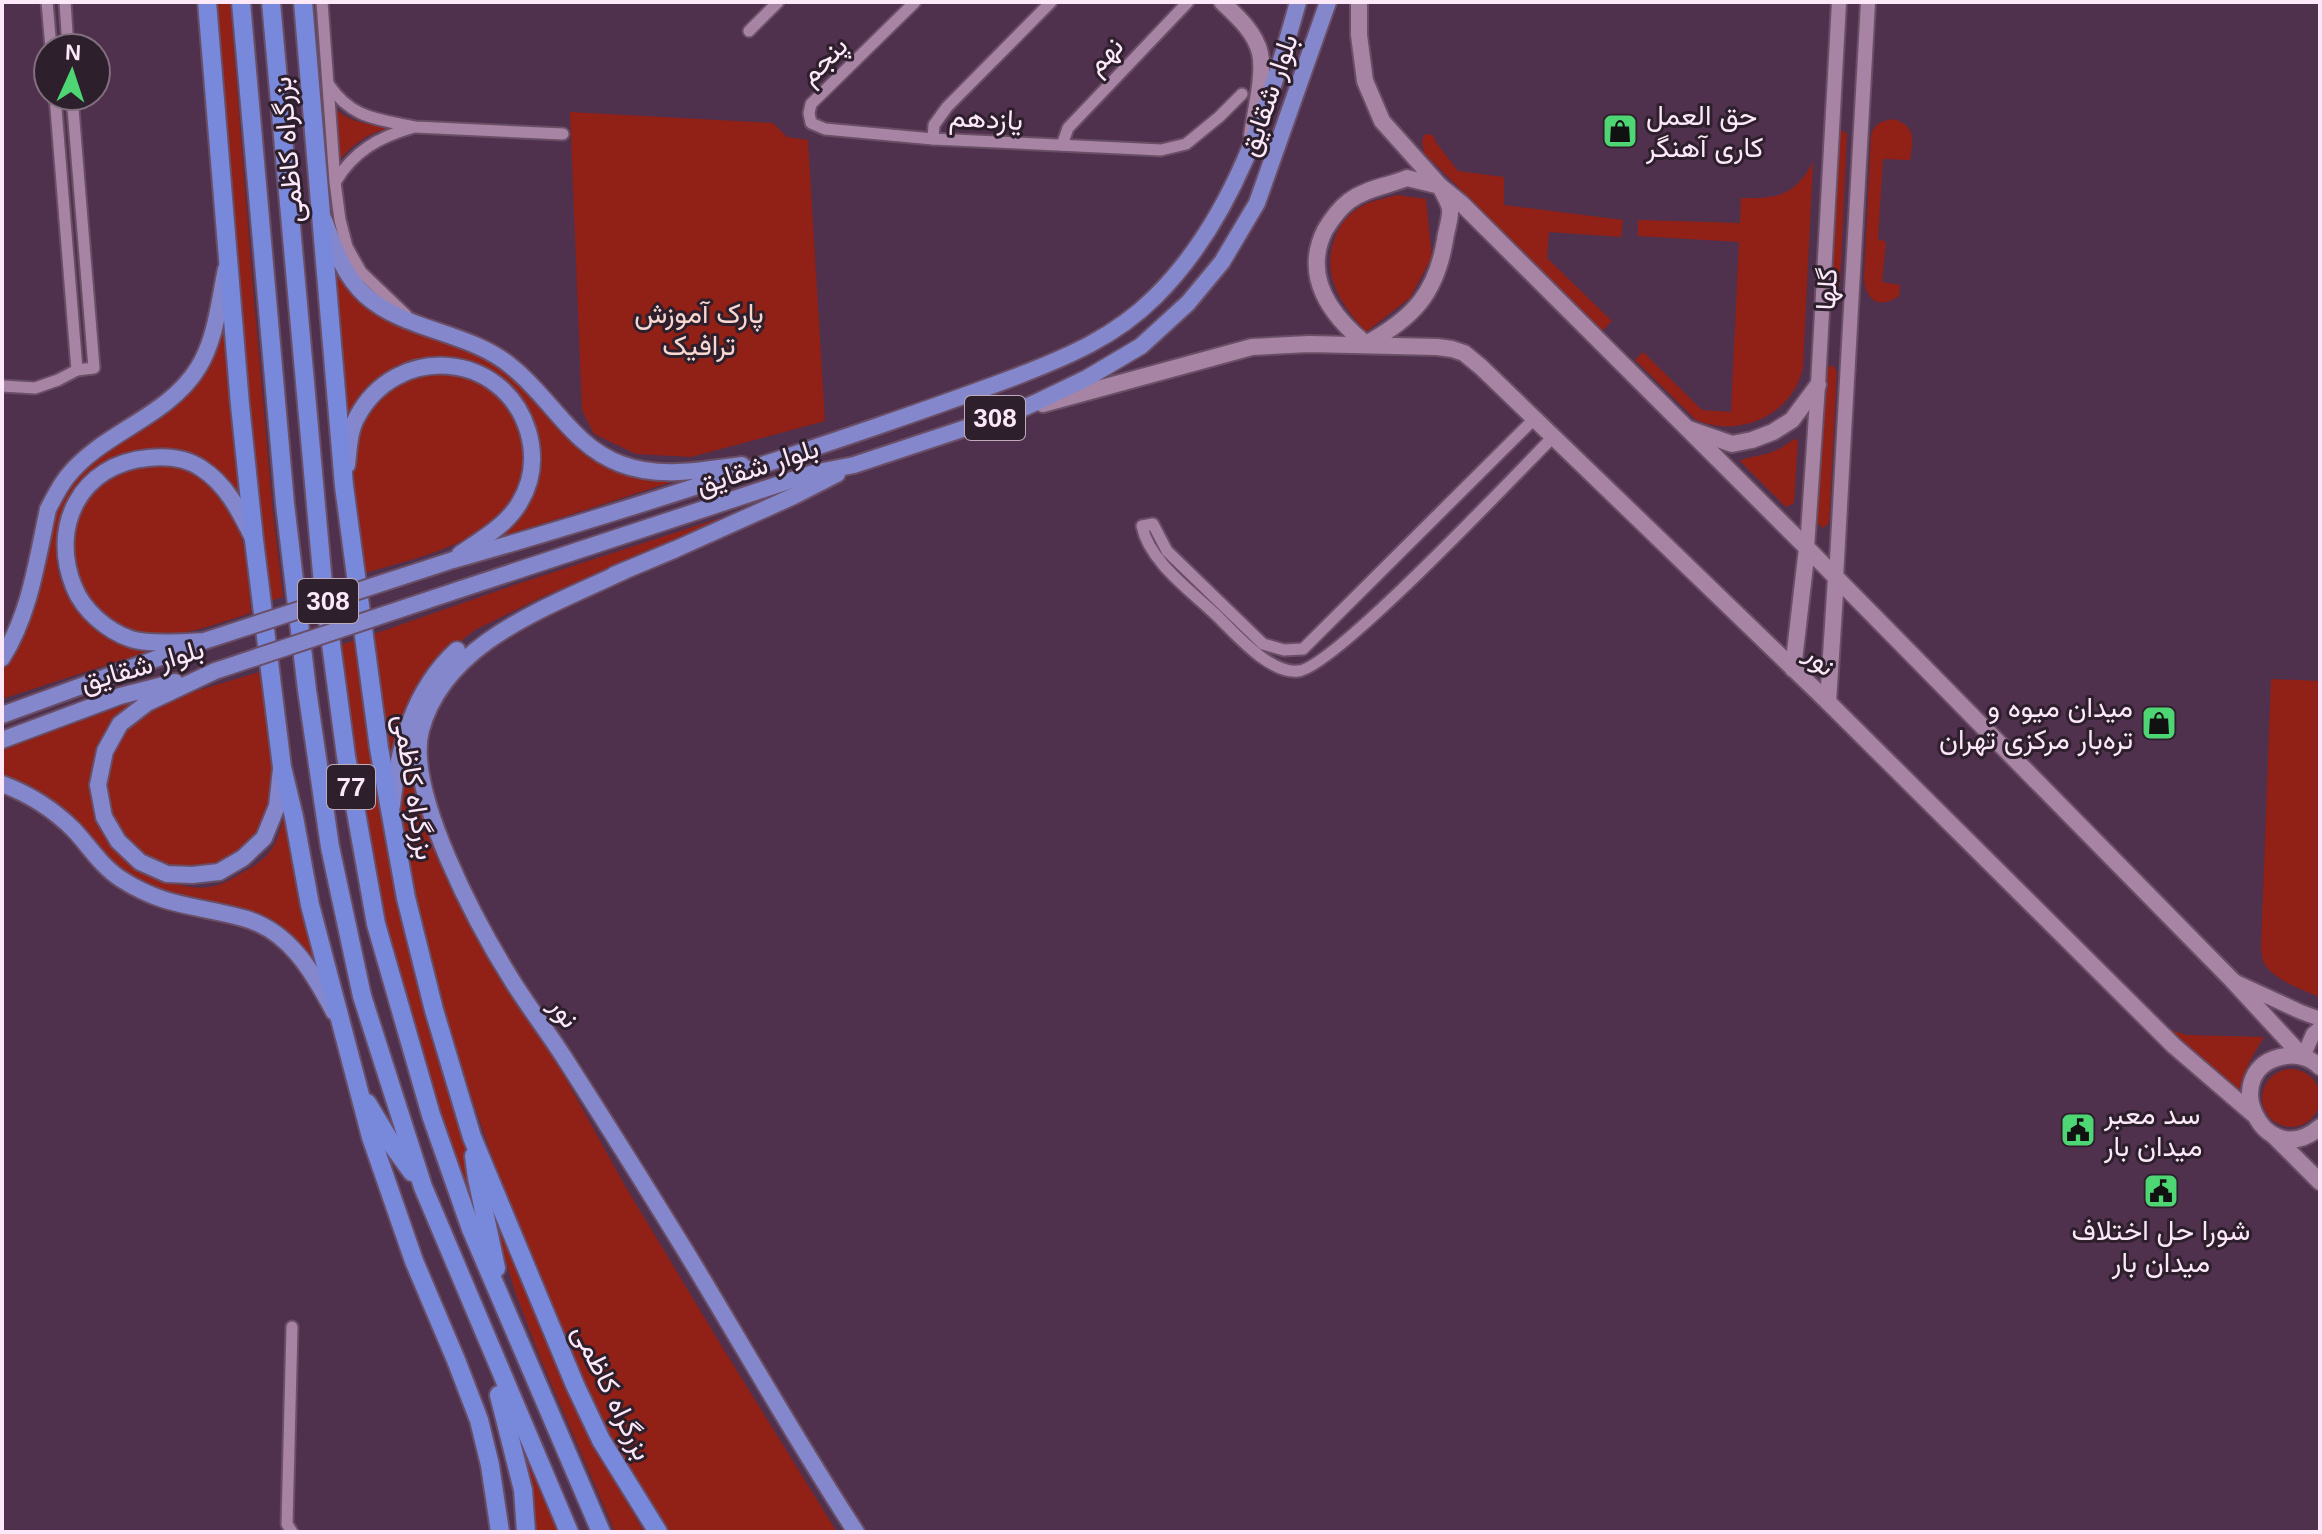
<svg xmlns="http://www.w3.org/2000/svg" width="2322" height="1534" font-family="Arial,Vazirmatn,sans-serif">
	<rect width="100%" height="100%" fill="#50314d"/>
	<!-- green -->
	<g fill="#912016">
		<path d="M 215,2 L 230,2 L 253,288 L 273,513 L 283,597 L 267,602 L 252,455 Z"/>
		<path d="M 334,107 C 348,123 372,125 393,127 C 369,133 352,143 337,164 Z"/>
		<path d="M 570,112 L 773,123 L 787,137 L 808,140 L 825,421 L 691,457 L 636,454 L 594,434 L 582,410 Z"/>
		<path d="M 1894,119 C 1917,127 1913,140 1910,160 L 1883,159 L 1878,239 L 1886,242 L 1882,282 L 1900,285 L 1899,296 C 1880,309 1866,302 1864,279 L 1871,135 C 1875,123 1881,121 1894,119 Z"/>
		<path d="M 1842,130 L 1847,134 L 1840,284 L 1834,289 L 1830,285 L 1838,133 Z"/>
		<path d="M 1429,134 L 1434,136 L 1435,141 L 1458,171 L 1504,177 L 1504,205 L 1623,220 L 1621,237 L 1549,232 L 1547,258 L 1612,321 L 1602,331 L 1424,153 L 1422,141 L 1424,135 Z"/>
		<path d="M 1813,162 L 1803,367 C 1794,414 1740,439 1696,420 L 1635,360 L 1643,352 L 1702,410 L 1731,412 L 1739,242 L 1638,236 L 1638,220 L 1740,223 L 1741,198 C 1777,199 1795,196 1813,162 Z"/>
		<path d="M 1397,195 L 1426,199 L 1432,257 L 1410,298 L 1366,332 C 1340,303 1320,274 1336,235 C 1341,222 1352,210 1366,204 C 1375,200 1387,198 1397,195 Z"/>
		<path d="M 333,258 L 347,287 L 367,306 L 383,318 L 403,328 L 479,354 L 512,375 L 575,444 L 590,455 L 687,477 L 489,541 C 503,530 520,519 529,503 C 577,414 466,315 384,377 C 367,390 355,403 347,424 Z"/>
		<path d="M 224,319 L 239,492 C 218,466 189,447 155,450 C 143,451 130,451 119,455 C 95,464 78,484 69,506 C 65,515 60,525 58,535 C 46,597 98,647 156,649 L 2,699 L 2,669 L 24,637 L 34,607 L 54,513 L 61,498 L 75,479 L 94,460 L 179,402 L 206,372 L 219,343 Z"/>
		<path d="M 1832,365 L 1837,371 L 1829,523 L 1823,528 L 1817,523 L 1825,369 Z"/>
		<path d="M 445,372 C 496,384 530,417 521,472 C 519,491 510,508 496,520 C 458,550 409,560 365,573 C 355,491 325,381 445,372 Z"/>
		<path d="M 1795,439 L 1798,441 L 1794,503 L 1786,507 L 1740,461 C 1749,456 1762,456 1772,452 C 1781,449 1787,443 1795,439 Z"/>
		<path d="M 147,465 C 162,466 176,466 191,471 C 196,473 201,478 206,482 C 247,514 247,566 251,613 C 218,623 184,638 149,633 C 63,623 43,506 123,471 C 130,468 139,467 147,465 Z"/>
		<path d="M 757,506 L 544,596 L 475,630 L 453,647 L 390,792 L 371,635 L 514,585 Z"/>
		<path d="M 490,631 L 410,743 L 416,784 L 526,1016 L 552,1054 L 624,1184 L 718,1340 L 837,1532 L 670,1532 L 598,1418 L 509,1206 L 451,1037 L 435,985 L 402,841 L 397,794 L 407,742 L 462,651 Z"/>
		<path d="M 355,640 L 378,800 L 395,887 L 421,998 L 461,1133 L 486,1240 C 457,1160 428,1080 405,998 C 373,882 355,764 341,645 Z"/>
		<path d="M 259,672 L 273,766 L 274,790 L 260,833 L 241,852 L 210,866 L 179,867 L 144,857 L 125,838 L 108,806 L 106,769 L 120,735 L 146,710 L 186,694 Z"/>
		<path d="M 2271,679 L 2320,681 L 2320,997 C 2304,991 2270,978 2263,961 C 2262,957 2262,953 2261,948 Z"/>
		<path d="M 141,699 C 124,713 105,728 96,749 C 93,758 92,769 92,779 C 89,831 116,863 164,880 C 180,886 200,891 218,885 C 225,883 233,878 240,874 C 272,858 280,842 285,807 L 319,969 C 313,961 308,951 300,945 C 282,928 255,913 231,907 C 198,898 166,896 136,879 C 119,869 105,853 91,838 C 65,811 39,787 2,775 L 2,750 Z"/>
		<path d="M 2164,1028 L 2187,1035 L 2264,1037 C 2253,1055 2243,1071 2239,1092 Z"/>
		<circle cx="2291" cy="1098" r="29"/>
		<path d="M 492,1212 L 591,1441 L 644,1532 L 615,1532 L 541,1360 L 515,1292 Z"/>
		<path d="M 518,1441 L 558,1532 L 534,1532 Z"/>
	</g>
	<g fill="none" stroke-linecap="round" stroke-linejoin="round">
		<defs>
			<g id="minor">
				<path d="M 47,2 L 51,48"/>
				<path d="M 65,2 L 68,48"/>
				<path d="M 322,2 L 335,182 L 340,220 L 347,247 L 361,272 L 406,315"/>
				<path d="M 915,2 L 811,104 L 809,113 L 811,123 L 825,129 L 933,139 L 1161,150 L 1186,144 L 1219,117 L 1242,94"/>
				<path d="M 749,31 L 778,2"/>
				<path d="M 329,85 C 352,119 378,119 415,127 L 563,134"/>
				<path d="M 55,96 L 77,370 L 94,368 L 72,96"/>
				<path d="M 933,139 L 934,125 L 947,107 L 1051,2"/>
				<path d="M 1062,145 L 1068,128 L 1188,2"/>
				<path d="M 336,181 C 353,152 379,137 411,128"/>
				<path d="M 2,386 L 35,388 L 58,380 L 77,370"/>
				<path d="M 1535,418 L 1303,649 L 1284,650 L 1263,644 L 1167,551 L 1153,524 L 1142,526 C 1149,561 1190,590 1215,614 C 1234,632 1269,674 1298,671 C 1333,669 1517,473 1553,437"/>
				<path d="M 292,1532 L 287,1524 L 292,1327"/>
			</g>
			<g id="tertiary">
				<path d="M 1807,548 L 1818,385 L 1839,2"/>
				<path d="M 1836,578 L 1868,2"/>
				<path d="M 2236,982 L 2301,1012 L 2320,1019"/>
				<path d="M 2303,1057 L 2313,1034 L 2320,1028"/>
			</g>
			<g id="secondary">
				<path d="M 1222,2 C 1237,16 1255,32 1260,53 C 1265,74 1255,112 1252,135"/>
				<path d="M 1359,2 L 1359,35 L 1365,81 L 1382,121 L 1440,186 L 1462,204 L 1807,548 L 2232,980 L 2303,1057"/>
				<path d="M 1407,178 L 1440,186 C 1443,193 1449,202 1450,209 C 1451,218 1446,231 1445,240 C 1436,294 1413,318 1366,344 C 1330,315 1302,276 1325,230 C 1331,220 1340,208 1349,201 C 1367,188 1388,186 1407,178 Z"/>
				<path d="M 1043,404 L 1252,347 L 1309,344 L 1437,347 L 1452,349 L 1464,353 L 1481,367 L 1828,702 L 2174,1046 L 2253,1114"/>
				<path d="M 1689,429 L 1732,444 L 1752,440 L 1773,432 L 1792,420 L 1818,385"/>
				<path d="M 1793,669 L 1807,548"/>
				<path d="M 1828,702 L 1836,578"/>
				<path d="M 2320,1067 C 2311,1058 2298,1054 2286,1056 C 2215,1066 2262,1176 2320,1127"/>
				<path d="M 2273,1135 L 2320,1182"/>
			</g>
			<g id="primary">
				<path d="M 324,220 C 334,246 343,275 365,295 C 406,332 470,331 512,367 C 551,398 572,446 621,464 C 660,479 702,470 742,465"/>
				<path d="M 347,465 C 349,449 349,431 357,417 C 396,343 503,350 528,431 C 535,455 533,480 520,502 C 507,525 482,539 460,554"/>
				<path d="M 453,560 C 596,520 738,474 878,426 C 924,410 970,394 1015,377 C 1067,357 1115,337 1155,297 C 1234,219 1269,106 1298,2"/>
				<path d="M 624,571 C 549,607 445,641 421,730 C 405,792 479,928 513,982 C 530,1009 550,1035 567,1062 C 606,1123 645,1185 683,1247 C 741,1342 795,1439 856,1532"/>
				<path d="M 614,575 L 676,549 L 794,496 L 837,474"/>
				<path d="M 461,589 L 813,473 L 854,465 L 1017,411 L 1039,401 L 1087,378 L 1141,346 L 1188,303 L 1222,262 L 1257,203 L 1328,2"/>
				<path d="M 204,641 C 184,642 149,645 131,639 C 107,631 83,610 74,587 C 49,526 81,464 148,458 C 166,456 186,458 201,468 C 226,484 239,510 252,536"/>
				<path d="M 2,658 C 30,614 37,560 48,509 C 54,498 59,487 67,477 C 102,432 167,418 198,368 C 216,339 219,302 226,269"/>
				<path d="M 215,671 L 147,703 L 120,724 L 105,751 L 98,785 L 104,817 L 118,841 L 140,862 L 167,874 L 192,875 L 219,872 L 243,858 L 264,838 L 277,806 L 281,769"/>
				<path d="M 2,715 L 191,646"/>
				<path d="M 2,740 L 120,696 L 175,682"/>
				<path d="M 2,784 C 29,794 53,809 74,830 C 89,846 102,867 121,879 C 164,907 196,905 243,918 C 289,930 313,972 334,1012"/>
				<path d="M 392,806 C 398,748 413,690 457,650"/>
			</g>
			<g id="trunk">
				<path d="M 207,2 L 240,405 L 254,540 L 282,767 L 294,817 L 310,905 L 371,1137 L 414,1261 L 456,1360 L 479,1420 L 490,1465 L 500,1532"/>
				<path d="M 241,2 L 285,504 L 307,690 L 330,847 L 362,996 L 423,1187 L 569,1532"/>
				<path d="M 271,2 L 323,584 L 346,756 L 376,924 L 431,1115 L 471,1229 L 601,1532"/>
				<path d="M 303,2 L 344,486 L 379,748 L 406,898 L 434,1010 L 472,1137 L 575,1385 L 601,1440 L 658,1532"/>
				<path d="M 367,1103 L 393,1146 L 412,1172"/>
				<path d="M 474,1156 L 477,1178 L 496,1268"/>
				<path d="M 499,1395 L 523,1490 L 526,1532"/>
			</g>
		</defs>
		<!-- minor casing -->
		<use href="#minor" stroke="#694e66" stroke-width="15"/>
		<!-- tertiary casing -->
		<use href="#tertiary" stroke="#694e66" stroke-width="18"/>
		<!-- secondary casing -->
		<use href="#secondary" stroke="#694e66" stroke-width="20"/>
		<!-- primary casing -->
		<use href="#primary" stroke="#694e66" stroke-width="20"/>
		<!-- trunk casing -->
		<use href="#trunk" stroke="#694e66" stroke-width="22"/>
		<!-- minor -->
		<use href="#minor" stroke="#a784a4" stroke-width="11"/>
		<!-- tertiary -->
		<use href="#tertiary" stroke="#a784a4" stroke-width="14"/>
		<!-- secondary -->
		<use href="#secondary" stroke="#a784a4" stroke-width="16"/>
		<!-- primary -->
		<use href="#primary" stroke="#8487cc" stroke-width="16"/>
		<!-- trunk -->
		<use href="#trunk" stroke="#7888da" stroke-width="18"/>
		<defs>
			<g id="primary-bridge">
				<path d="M 204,641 L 453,560"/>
				<path d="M 215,671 L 461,589"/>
			</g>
		</defs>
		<!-- primary-bridge casing -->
		<use href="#primary-bridge" stroke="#694e66" stroke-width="20" stroke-linecap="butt"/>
		<!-- primary-bridge -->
		<use href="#primary-bridge" stroke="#8487cc" stroke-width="16"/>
	</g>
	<!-- icons -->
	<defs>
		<symbol id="shop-square" viewBox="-11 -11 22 22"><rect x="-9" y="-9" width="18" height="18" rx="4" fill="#4ed675" stroke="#2d1f2c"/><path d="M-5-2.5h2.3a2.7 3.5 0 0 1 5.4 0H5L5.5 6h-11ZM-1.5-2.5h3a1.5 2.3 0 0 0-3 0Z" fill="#111"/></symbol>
		<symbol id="civic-square" viewBox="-11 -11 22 22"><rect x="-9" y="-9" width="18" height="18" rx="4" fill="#4ed675" stroke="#2d1f2c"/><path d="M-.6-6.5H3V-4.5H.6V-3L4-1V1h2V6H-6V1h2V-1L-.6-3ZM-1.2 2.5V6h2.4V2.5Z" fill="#111"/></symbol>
	</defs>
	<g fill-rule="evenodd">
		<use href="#shop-square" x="1600" y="111" width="40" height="40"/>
		<use href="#shop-square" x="2139" y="703" width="40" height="40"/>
		<use href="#civic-square" x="2058" y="1110" width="40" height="40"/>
		<use href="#civic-square" x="2141" y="1171" width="40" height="40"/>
	</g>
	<g text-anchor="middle" stroke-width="6" stroke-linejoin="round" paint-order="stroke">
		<!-- shield labels -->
		<g fill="#2d1f2c" stroke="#beacbc" stroke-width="2">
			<rect x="965" y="396" width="60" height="44" rx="6"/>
			<rect x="298" y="579" width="60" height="44" rx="6"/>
			<rect x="327" y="765" width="48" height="44" rx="6"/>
		</g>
		<g font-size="26" font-weight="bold" fill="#fce8f9">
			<text x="995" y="427">308</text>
			<text x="328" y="610">308</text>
			<text x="351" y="796">77</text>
		</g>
		<!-- street labels -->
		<g font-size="28" fill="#fce8f9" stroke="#2d1f2c">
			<text transform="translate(1104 55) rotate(-46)" y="10">نهم</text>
			<text transform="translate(823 60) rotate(-45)" y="10">پنجم</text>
			<text transform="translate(1268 95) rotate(-71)" y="10">بلوار شقایق</text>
			<text transform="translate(986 118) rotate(3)" y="10">یازدهم</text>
			<text transform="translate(287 150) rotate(-95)" y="10">بزرگراه کاظمی</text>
			<text transform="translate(1826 289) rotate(-87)" y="10">گلها</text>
			<text transform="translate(757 466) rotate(-18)" y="10">بلوار شقایق</text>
			<text transform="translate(1821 660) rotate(44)" y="10">نور</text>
			<text transform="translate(142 665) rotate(-16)" y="10">بلوار شقایق</text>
			<text transform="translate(415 787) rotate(81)" y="10">بزرگراه کاظمی</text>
			<text transform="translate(565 1012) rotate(55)" y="10">نور</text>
			<text transform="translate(613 1392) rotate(64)" y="10">بزرگراه کاظمی</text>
		</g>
		<!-- poi labels -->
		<g font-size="28" fill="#fce8f9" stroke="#2d1f2c" text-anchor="start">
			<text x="1646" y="125">حق العمل<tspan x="1646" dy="32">کاری آهنگر</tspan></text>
			<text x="2133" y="717" text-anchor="end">میدان میوه و<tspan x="2133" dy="32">تره‌بار مرکزی تهران</tspan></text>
			<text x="2104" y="1124">سد معبر<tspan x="2104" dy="32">میدان بار</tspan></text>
			<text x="2161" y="1240" text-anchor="middle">شورا حل اختلاف<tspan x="2161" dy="32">میدان بار</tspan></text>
		</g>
		<!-- park labels -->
		<g font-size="28" fill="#f9d7d1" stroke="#2d1f2c">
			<text x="699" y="323">پارک آموزش<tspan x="699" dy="32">ترافیک</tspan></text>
		</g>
	</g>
	<!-- border -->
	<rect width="2322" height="1534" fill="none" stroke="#fce8f9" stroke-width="8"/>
	<!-- north arrow -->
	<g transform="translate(72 72) rotate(3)"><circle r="38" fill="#2d1f2c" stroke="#806f7e" stroke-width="2"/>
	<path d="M0-6L14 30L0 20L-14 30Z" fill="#4ed675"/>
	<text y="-12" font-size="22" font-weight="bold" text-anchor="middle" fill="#fce8f9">N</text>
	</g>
</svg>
